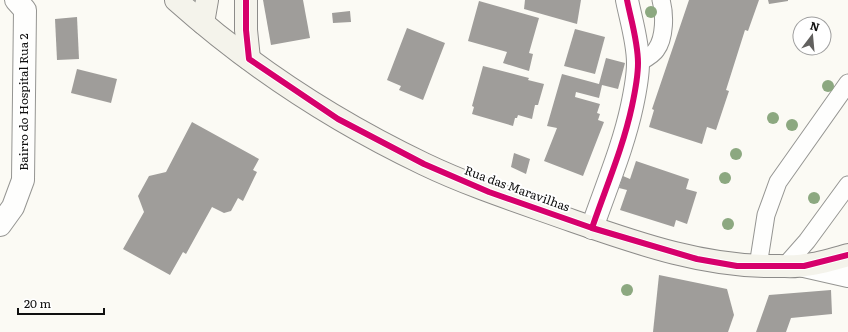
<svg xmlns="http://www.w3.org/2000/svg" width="848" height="332" font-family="Literata,serif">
	<rect width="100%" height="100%" fill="#fbfaf4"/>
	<!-- building -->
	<g fill="#9f9d9a">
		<path d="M 263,0 L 303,0 L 310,38 L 271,45 Z"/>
		<path d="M 525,0 L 581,0 L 577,24 L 524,9 Z"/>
		<path d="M 689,0 L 759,0 L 748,31 L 745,30 L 726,90 L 729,91 L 716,130 L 707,127 L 702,144 L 649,127 L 654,110 L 652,109 Z"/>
		<path d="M 768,0 L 788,0 L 788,1 L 769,4 Z"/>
		<path d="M 479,1 L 539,18 L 529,53 L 533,54 L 529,71 L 503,63 L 507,52 L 468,41 Z"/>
		<path d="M 350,11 L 351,22 L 333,23 L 332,13 Z"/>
		<path d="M 77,17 L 79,59 L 57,60 L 55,19 Z"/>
		<path d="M 407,28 L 445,43 L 423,100 L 399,90 L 401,86 L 387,80 Z"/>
		<path d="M 575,29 L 605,37 L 595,74 L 564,66 Z"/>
		<path d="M 606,58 L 625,63 L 618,89 L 602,85 L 599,98 L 576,92 L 575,97 L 600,104 L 597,113 L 600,114 L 598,120 L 604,122 L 583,176 L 544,161 L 557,128 L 547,126 L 562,74 L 599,84 Z"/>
		<path d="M 483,66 L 529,78 L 528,80 L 544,84 L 538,105 L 535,105 L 532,119 L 518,115 L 517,118 L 515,118 L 513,126 L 472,114 L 474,107 L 472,106 Z"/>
		<path d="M 77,69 L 117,79 L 111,103 L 71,93 Z"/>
		<path d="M 192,122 L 259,159 L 253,170 L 257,172 L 243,201 L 238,198 L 231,211 L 224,213 L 212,207 L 186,254 L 183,252 L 170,275 L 123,249 L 144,212 L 138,196 L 149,176 L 166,172 Z"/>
		<path d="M 514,153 L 530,159 L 526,174 L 511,167 Z"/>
		<path d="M 636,161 L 689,179 L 686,189 L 697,192 L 687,224 L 676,220 L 674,227 L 620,210 L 627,190 L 619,188 L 623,176 L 630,179 Z"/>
		<path d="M 659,275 L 727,289 L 734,315 L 728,332 L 653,332 Z"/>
		<path d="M 831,290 L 832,314 L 791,318 L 786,332 L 756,332 L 769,295 Z"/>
	</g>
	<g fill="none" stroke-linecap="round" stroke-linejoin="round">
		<defs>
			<g id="lane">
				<path d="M 638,63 C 643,60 653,55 656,50 C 665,38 665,14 661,0"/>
				<path d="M 758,266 L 766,215 L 778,182 L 848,83"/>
				<path d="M 785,266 L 807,241 L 848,185"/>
			</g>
			<g id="street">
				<path d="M 0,225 L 13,207 L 23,180 L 25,10 L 16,0"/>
				<path d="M 592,228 C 606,187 623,148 632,106 C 635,92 638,77 638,63 C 638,42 631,20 627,0"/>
				<path d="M 804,266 L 848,276"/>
			</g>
			<g id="secondary">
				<path d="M 176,0 C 250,66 334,121 424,164 C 472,187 523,203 573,221 C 639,244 708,268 779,266 C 787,266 796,267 805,265 C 819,264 834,259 848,255"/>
				<path d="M 246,0 L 246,30 L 249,59"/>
				<path d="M 203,23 L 207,0"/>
			</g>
		</defs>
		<!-- lane casing -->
		<use href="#lane" stroke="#959592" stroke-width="19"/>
		<!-- street casing -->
		<use href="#street" stroke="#959592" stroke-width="24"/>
		<!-- secondary casing -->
		<use href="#secondary" stroke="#8c8b89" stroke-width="24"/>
		<!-- lane -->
		<use href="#lane" stroke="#fefefd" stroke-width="17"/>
		<!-- street -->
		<use href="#street" stroke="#fefefd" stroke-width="22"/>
		<!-- secondary -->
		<use href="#secondary" stroke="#f4f3eb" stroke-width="22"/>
		<defs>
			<g id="cycleway">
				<path d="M 246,0 L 246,30 L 249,59 L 338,119 L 424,164 L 489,192 L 592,228 L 697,259 L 737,266 L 804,266 L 848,255"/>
				<path d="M 592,228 C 606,187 623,148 632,106 C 635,92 638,77 638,63 C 638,42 631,20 627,0"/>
			</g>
		</defs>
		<!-- cycleway casing -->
		<use href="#cycleway" stroke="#fff" stroke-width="8"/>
		<!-- cycleway -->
		<use href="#cycleway" stroke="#d6006c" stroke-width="6"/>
	</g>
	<!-- trees -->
	<g fill="#8ca880">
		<circle cx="651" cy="12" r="6"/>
		<circle cx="828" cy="86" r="6"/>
		<circle cx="773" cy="118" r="6"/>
		<circle cx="792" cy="125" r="6"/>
		<circle cx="736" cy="154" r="6"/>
		<circle cx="725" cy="178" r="6"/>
		<circle cx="814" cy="198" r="6"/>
		<circle cx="728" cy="224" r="6"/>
		<circle cx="627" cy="290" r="6"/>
	</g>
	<g text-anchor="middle" stroke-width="4" stroke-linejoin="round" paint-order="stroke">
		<!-- street labels -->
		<g font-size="12" fill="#0f0f0f" stroke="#fff">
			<text transform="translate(24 102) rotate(-90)" y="4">Bairro do Hospital Rua 2</text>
			<text transform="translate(517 189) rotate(20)" y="4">Rua das Maravilhas</text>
		</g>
	</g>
	<!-- north arrow -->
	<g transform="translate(812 36) rotate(16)"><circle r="19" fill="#ffffff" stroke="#9f9f9f"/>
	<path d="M0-3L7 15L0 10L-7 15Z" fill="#62615f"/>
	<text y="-6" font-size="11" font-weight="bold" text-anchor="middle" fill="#0f0f0f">N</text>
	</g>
	<!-- scale -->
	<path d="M18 308v6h86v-6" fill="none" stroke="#0f0f0f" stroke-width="2"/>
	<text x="24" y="308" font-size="12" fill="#0f0f0f" stroke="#ffffff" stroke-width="3" paint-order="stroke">20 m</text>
</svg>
